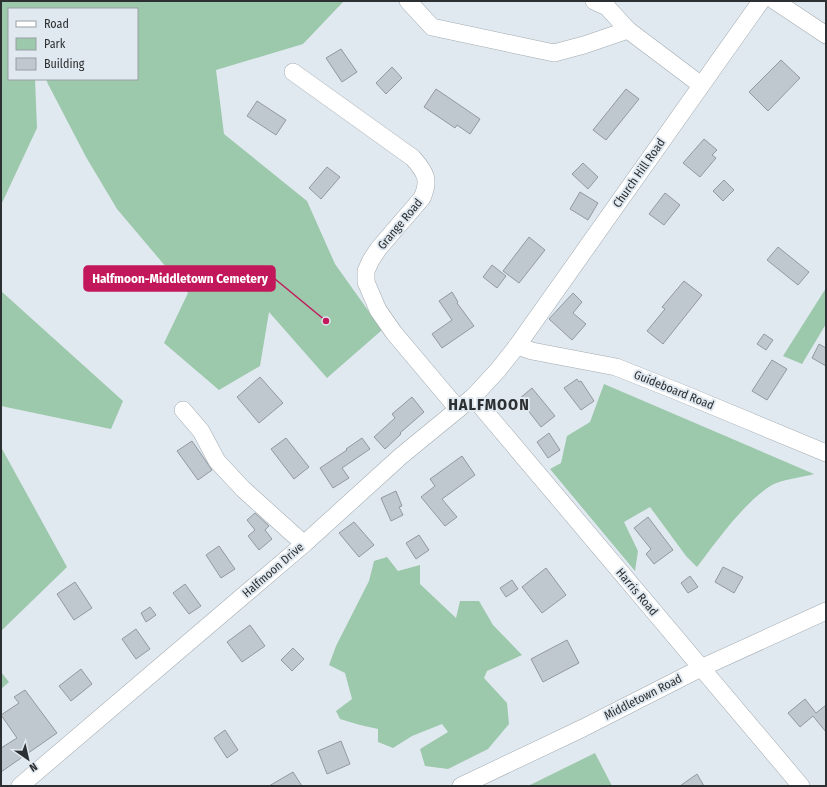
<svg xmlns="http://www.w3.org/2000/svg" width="827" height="787" font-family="'Fira Sans Condensed',sans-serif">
	<rect width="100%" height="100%" fill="#e1e9f0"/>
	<!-- green -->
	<g fill="#9cc8ac">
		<path d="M 1,1 L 344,1 L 303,44 L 216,70 L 224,134 L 307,201 L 335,264 L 382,330 L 327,378 L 269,312 L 260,366 L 219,390 L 164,343 L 188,293 L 117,209 L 86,157 L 48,84 L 46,79 L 137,79 L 137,9 L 9,9 L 9,79 L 35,79 L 37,128 L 1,205 Z"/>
		<path d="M 826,288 L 826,324 L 802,364 L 783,356 Z"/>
		<path d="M 1,291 L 123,401 L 111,429 L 1,406 Z"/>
		<path d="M 604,384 L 814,474 C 803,477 781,480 772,485 C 744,502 717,541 697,567 L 686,556 L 650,507 L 624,522 L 638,551 L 635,571 L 550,469 L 561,463 L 567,436 L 590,422 Z"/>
		<path d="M 1,447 L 67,567 L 1,631 Z"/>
		<path d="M 387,557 L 398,571 L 420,565 L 420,584 L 456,618 L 460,601 L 479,601 L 493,625 L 522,655 L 487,671 L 484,678 L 507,703 L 509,724 L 488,749 L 448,769 L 425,766 L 420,749 L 448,732 L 442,724 L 412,736 L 393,748 L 378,742 L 378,729 L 360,725 L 340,719 L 336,711 L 352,699 L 345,673 L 329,665 L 336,646 L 369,581 L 374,561 Z"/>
		<path d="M 1,672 L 9,682 L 1,689 Z"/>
		<path d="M 595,753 L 612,786 L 528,786 Z"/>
	</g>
	<!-- building -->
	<g fill="#bfc8ce" stroke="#929aa0">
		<path d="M 341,49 L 357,72 L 342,82 L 326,58 Z"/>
		<path d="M 781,60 L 800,78 L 768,111 L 749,92 Z"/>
		<path d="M 392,67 L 402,78 L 386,94 L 376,83 Z"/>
		<path d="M 436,89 L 480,119 L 470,134 L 457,125 L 455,128 L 424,107 Z"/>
		<path d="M 626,89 L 639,99 L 606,140 L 593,130 Z"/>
		<path d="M 257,101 L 286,120 L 276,135 L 247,116 Z"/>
		<path d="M 704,139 L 717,150 L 712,155 L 716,158 L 700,177 L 683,163 Z"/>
		<path d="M 583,163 L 598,177 L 588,189 L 572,174 Z"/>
		<path d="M 327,167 L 340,177 L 321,199 L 309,188 Z"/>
		<path d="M 724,180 L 734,190 L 723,201 L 713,191 Z"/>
		<path d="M 580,192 L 598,203 L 588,220 L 570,209 Z"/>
		<path d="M 665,193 L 680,205 L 664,225 L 649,214 Z"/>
		<path d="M 529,237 L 545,250 L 519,283 L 503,271 Z"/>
		<path d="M 778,247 L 809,272 L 798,285 L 767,260 Z"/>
		<path d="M 492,265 L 506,276 L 497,288 L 483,277 Z"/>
		<path d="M 684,281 L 702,295 L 663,344 L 647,331 L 665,309 L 662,307 Z"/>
		<path d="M 452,292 L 458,302 L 457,303 L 474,326 L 442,348 L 432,334 L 452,320 L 439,301 Z"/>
		<path d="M 573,293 L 582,302 L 573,313 L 586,324 L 572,340 L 549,319 Z"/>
		<path d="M 764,334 L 773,340 L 766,350 L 757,344 Z"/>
		<path d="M 819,344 L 826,348 L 826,366 L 812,358 Z"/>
		<path d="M 772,360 L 787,369 L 767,400 L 752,391 Z"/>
		<path d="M 260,377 L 283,403 L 259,423 L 237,397 Z"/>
		<path d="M 577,379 L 579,382 L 581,381 L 594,401 L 581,410 L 564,388 Z"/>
		<path d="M 532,388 L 555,416 L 541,427 L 519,399 Z"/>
		<path d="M 412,397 L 424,412 L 400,433 L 401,434 L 385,449 L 374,437 L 395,418 L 392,414 Z"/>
		<path d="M 549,433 L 560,450 L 548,458 L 537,442 Z"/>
		<path d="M 286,438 L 309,467 L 294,479 L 271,449 Z"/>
		<path d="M 362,438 L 370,449 L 342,468 L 349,478 L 333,488 L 320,468 L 347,450 L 346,449 Z"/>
		<path d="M 192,441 L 212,470 L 198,480 L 177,451 Z"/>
		<path d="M 462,456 L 475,475 L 442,499 L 457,517 L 445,526 L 421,497 L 435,486 L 430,479 Z"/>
		<path d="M 396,491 L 402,506 L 399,507 L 403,515 L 391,521 L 381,498 Z"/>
		<path d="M 255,513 L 269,526 L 265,530 L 272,539 L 259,550 L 248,536 L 255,530 L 247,520 Z"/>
		<path d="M 648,517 L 673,550 L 654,564 L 646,554 L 651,549 L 634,528 Z"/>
		<path d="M 354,522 L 374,545 L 359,557 L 339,533 Z"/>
		<path d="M 419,535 L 429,550 L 416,559 L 406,543 Z"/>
		<path d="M 219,546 L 235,569 L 221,578 L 206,555 Z"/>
		<path d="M 723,567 L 743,577 L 734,593 L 715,582 Z"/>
		<path d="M 546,568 L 566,595 L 542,613 L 522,587 Z"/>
		<path d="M 690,576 L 698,587 L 688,593 L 681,583 Z"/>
		<path d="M 512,580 L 518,589 L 506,597 L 500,588 Z"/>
		<path d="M 75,582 L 92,608 L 74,620 L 57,594 Z"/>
		<path d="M 185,584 L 201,606 L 189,614 L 173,593 Z"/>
		<path d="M 150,607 L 156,615 L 146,622 L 141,613 Z"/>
		<path d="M 250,625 L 265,646 L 242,662 L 227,642 Z"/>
		<path d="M 136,629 L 150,649 L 136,659 L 122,639 Z"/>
		<path d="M 567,640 L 579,663 L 543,682 L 531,659 Z"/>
		<path d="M 293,648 L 304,659 L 292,671 L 281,660 Z"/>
		<path d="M 81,669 L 92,684 L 71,701 L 59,686 Z"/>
		<path d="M 25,690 L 57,733 L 1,772 L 1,748 L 17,738 L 1,715 L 19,703 L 14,697 Z"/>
		<path d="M 805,699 L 816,713 L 826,705 L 826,732 L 813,716 L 800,727 L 788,713 Z"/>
		<path d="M 225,730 L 238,750 L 227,758 L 214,738 Z"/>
		<path d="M 341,741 L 350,764 L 327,774 L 318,751 Z"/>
		<path d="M 293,772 L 302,786 L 269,786 Z"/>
		<path d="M 697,774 L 704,786 L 680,786 Z"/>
	</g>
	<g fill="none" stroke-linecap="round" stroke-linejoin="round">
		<defs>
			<g id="minor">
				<path d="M 408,1 L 432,27 L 554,53 L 584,45 L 628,30 L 701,85"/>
				<path d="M 594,1 L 607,7 L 628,30"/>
				<path d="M 775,1 L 826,35"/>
				<path d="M 293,72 L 413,158 C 426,173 430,180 422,198 L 379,248 L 371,260 L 366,271 L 366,282 L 378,310 L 394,333 L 458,409"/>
				<path d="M 517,346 L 532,351 L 616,367 L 679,392 L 826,453"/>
				<path d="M 473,397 L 801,786"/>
				<path d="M 183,410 L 201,431 L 217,461 L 243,489 L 304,544"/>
				<path d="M 20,786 L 304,544 L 401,456 L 473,397 L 498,370 L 517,346 L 761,1"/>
				<path d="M 461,786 L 583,728 L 701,668 L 826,611"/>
			</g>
		</defs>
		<!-- minor casing -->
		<use href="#minor" stroke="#a1aab0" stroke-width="18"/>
		<!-- minor -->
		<use href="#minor" stroke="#fff" stroke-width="17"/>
	</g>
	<g text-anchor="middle" stroke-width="4" stroke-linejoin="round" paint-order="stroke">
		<!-- street labels -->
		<g font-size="12" fill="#2d3032" stroke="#e1e9f0">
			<text transform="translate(639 173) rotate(-55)" y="4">Church Hill Road</text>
			<text transform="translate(400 224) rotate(-50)" y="4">Grange Road</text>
			<text transform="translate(674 390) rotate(22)" y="4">Guideboard Road</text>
			<text transform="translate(273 570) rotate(-41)" y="4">Halfmoon Drive</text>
			<text transform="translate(637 592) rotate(50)" y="4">Harris Road</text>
			<text transform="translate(643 697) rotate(-27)" y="4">Middletown Road</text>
		</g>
		<!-- district labels -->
		<g font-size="16" font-weight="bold" letter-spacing="1" fill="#2d3032" stroke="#e1e9f0">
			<text x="489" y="410">HALFMOON</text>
		</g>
	</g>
	<!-- callouts -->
	<path fill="none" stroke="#c2185b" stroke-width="1.5" d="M326 321L275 279"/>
	<circle fill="#c2185b" stroke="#e1e9f0" stroke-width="1.5" cx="326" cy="321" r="4"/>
	<rect fill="#c2185b" stroke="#c2185b" stroke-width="1.5" x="84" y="266" width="191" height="25" rx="4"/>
	<g font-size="13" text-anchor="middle" font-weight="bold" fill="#fff">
		<text x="180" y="283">Halfmoon-Middletown Cemetery</text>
	</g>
	<!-- border -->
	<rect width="827" height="787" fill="none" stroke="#2d3032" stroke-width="4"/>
	<!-- legend -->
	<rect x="8" y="8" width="130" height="72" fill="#e1e9f0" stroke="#999fa4"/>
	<rect x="16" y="21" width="20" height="6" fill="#ffffff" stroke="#999fa4"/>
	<text x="44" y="28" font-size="12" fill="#2d3032">Road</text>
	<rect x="16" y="38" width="20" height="12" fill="#9cc8ac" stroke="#999fa4"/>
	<text x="44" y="48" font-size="12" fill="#2d3032">Park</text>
	<rect x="16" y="58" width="20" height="12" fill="#bfc8ce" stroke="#999fa4"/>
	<text x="44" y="68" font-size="12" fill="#2d3032">Building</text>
	<!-- north arrow -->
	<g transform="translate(28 759) rotate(146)" stroke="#e1e9f0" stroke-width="3" paint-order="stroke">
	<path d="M0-3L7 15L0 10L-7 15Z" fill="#2d3032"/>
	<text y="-6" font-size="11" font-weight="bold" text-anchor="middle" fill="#2d3032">N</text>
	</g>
</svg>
